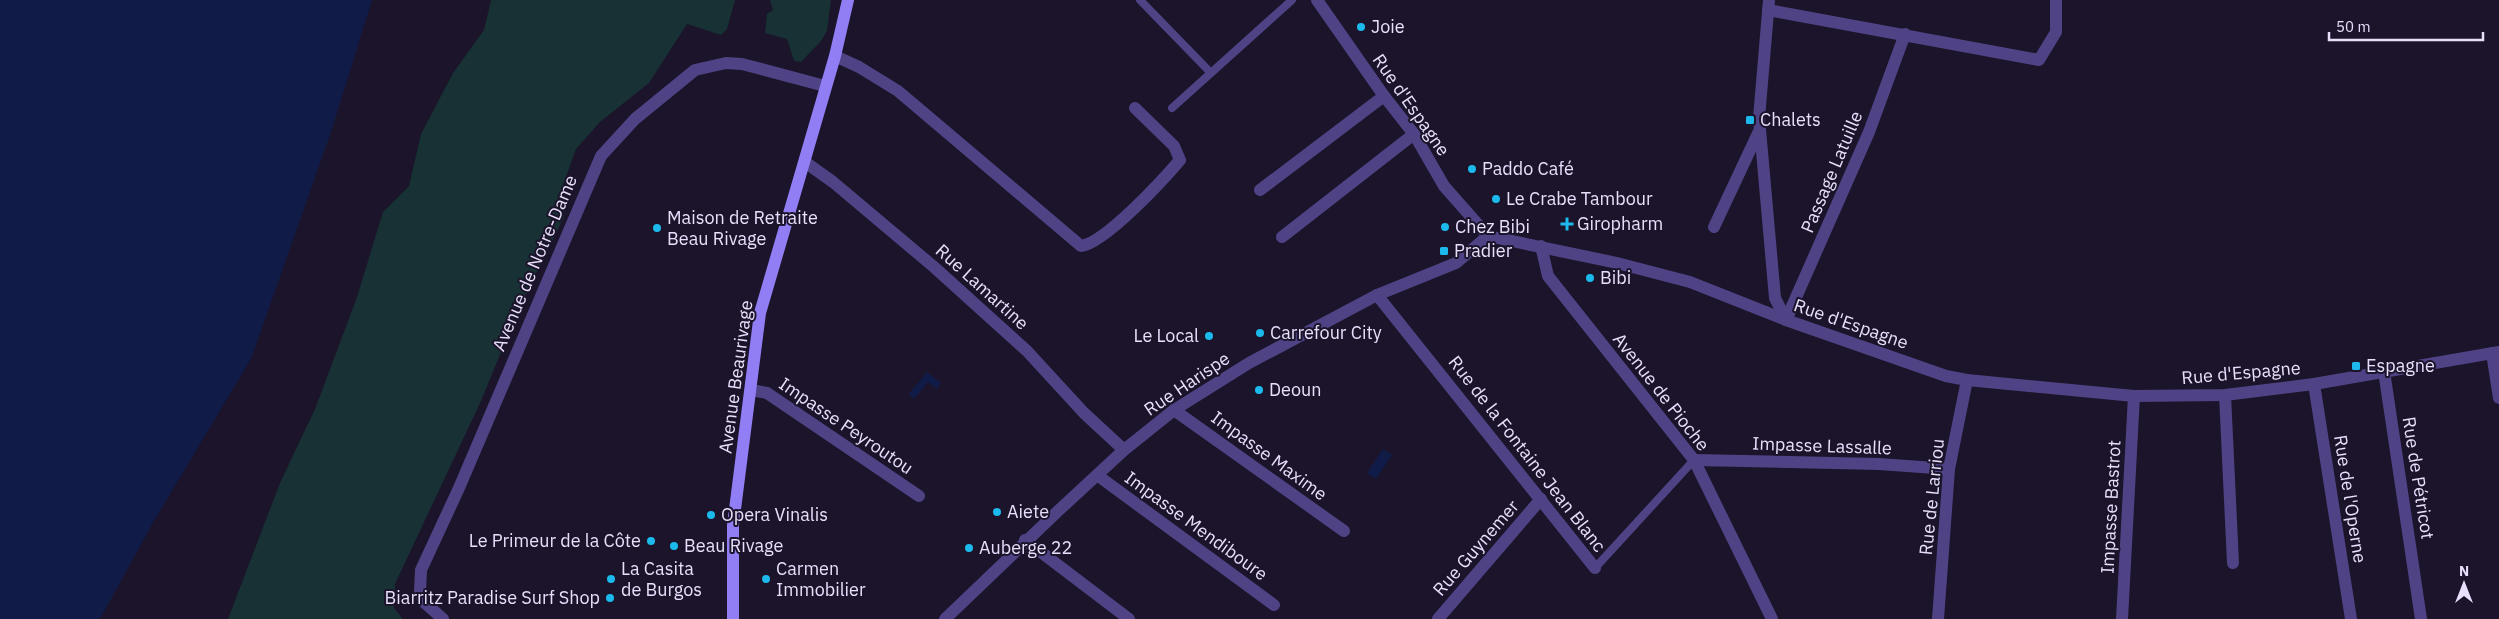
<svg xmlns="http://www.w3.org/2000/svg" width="2499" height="619" font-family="'IBM Plex Sans',sans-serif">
	<rect width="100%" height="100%" fill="#1b142a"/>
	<!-- green -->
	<g fill="#173134">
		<path d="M 491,0 L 735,0 L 727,29 L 721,35 L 687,24 L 649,83 L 600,122 L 576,149 L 562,188 L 564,217 L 520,306 L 481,401 L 395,584 L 394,608 L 403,619 L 228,619 L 280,483 L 315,409 L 357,297 L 383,212 L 409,186 L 421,134 L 453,73 L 484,30 Z"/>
		<path d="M 770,0 L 831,0 L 827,31 L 821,41 L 801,62 L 794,61 L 787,39 L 765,33 L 767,14 L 773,10 Z"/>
	</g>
	<!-- water -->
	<g fill="#101c47">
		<path d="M 0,0 L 372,0 L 331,132 L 251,359 L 154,521 L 100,619 L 0,619 Z"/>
		<path d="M 927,372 L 941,383 L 937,389 L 928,382 L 914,399 L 909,394 Z"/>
		<path d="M 1383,449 L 1392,455 L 1376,479 L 1367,473 Z"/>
	</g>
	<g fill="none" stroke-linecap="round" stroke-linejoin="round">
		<!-- service -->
		<g stroke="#4f4385" stroke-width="8">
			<path d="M 1140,0 L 1211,73"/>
			<path d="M 1172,108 L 1292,0"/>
			<path d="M 1595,568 L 1694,460"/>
		</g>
		<!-- pedestrian -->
		<g stroke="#4f4385" stroke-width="12">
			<path d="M 1714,227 L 1760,129"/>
			<path d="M 1694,460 L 1879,464 L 1949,469"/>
		</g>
		<!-- minor -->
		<g stroke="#4f4385" stroke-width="12">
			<path d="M 1317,0 L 1384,96 L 1414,134 L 1444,186 L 1488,236 L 1617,263 L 1690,282 L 1786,320 L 1946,376 L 1967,380 L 2134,396 L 2225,395 L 2314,384 L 2499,352"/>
			<path d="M 1769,0 L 1759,118 L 1775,298 L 1786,320"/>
			<path d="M 1768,10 L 2039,60 L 2056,32 L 2056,0"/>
			<path d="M 835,56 L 859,67 L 898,91 L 1081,246 C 1105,243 1163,180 1180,160 L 1174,146 L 1135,108"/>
			<path d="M 805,162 L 833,182 L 934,267 L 1027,351 L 1084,413 L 1124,450"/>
			<path d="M 1260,190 L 1384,96"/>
			<path d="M 1282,237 L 1414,134"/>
			<path d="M 1541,246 L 1548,276 L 1694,460 L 1772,619"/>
			<path d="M 1377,295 L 1595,568"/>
			<path d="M 1786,320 L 1869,132 L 1905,34"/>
			<path d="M 2492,353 L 2499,398"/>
			<path d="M 2384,371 L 2421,619"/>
			<path d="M 2314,384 L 2351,619"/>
			<path d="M 751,390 L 767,393 L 919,496"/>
			<path d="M 2225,395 L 2233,563"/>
			<path d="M 1174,410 L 1344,531"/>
			<path d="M 1097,475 L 1274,605"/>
			<path d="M 1025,540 L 1129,619"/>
			<path d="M 443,619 L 425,603 L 420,592 L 421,570 L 459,488 L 601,156 L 635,119 L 695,70 L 726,63 L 742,64 L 825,86"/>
			<path d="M 945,619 L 1058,511 L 1124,450 L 1174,410 L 1249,363 L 1377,295 L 1456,263 L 1488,236"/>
			<path d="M 1438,619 L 1541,499"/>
			<path d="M 1938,619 L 1949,469 L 1967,380"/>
			<path d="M 2122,619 L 2134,396"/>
		</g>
		<!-- secondary -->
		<path stroke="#927ef4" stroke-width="12" d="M 733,619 L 733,525 L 760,313 L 835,56 L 848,0"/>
	</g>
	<!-- markers -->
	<g fill="#1cbaec" stroke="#1b142a" stroke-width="2">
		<circle cx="1361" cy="27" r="5"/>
		<rect x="1745" y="115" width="10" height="10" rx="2.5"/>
		<circle cx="1472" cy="169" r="5"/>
		<circle cx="1496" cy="199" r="5"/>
		<path d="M1564.5 216.5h5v5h5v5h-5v5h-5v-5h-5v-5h5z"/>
		<circle cx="1445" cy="227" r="5"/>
		<circle cx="657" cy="228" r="5"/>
		<rect x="1439" y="246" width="10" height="10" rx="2.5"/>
		<circle cx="1590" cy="278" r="5"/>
		<circle cx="1260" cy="333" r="5"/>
		<circle cx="1209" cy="336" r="5"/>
		<rect x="2351" y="361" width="10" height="10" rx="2.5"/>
		<circle cx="1259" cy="390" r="5"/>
		<circle cx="997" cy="512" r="5"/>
		<circle cx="711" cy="515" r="5"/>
		<circle cx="651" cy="541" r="5"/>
		<circle cx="674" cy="546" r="5"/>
		<circle cx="969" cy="548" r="5"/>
		<circle cx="611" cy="579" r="5"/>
		<circle cx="766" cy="579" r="5"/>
		<circle cx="610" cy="598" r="5"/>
	</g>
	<g text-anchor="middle" stroke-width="4" stroke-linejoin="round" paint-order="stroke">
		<!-- poi labels -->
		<g font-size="18" fill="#e7dffc" stroke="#1b142a" text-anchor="start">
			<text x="1371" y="33">Joie</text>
			<text x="1760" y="126">Chalets</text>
			<text x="1482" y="175">Paddo Café</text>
			<text x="1506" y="205">Le Crabe Tambour</text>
			<text x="667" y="224">Maison de Retraite<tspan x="667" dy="21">Beau Rivage</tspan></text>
			<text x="1577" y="230">Giropharm</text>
			<text x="1455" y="233">Chez Bibi</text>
			<text x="1454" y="257">Pradier</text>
			<text x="1600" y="284">Bibi</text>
			<text x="1270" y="339">Carrefour City</text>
			<text x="1199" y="342" text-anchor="end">Le Local</text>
			<text x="2366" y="372">Espagne</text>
			<text x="1269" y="396">Deoun</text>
			<text x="1007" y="518">Aiete</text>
			<text x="721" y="521">Opera Vinalis</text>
			<text x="641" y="547" text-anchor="end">Le Primeur de la Côte</text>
			<text x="684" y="552">Beau Rivage</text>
			<text x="979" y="554">Auberge 22</text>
			<text x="621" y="575">La Casita<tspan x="621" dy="21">de Burgos</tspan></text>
			<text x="776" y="575">Carmen<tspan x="776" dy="21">Immobilier</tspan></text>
			<text x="600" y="604" text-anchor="end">Biarritz Paradise Surf Shop</text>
		</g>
		<!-- street labels -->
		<g font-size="18" fill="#e7dffc" stroke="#1b142a">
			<text transform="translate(1411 105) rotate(55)" y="6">Rue d'Espagne</text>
			<text transform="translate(1832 172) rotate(-67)" y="6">Passage Latuille</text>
			<text transform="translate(535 263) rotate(-67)" y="6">Avenue de Notre-Dame</text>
			<text transform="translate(982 287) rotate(42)" y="6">Rue Lamartine</text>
			<text transform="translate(1851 324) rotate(19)" y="6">Rue d'Espagne</text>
			<text transform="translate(2241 373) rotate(-5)" y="6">Rue d'Espagne</text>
			<text transform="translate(736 377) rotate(-82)" y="6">Avenue Beaurivage</text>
			<text transform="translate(1187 384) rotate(-34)" y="6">Rue Harispe</text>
			<text transform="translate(1661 392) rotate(52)" y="6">Avenue de Pioche</text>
			<text transform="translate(846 426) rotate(34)" y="6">Impasse Peyroutou</text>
			<text transform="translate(1822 446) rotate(2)" y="6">Impasse Lassalle</text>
			<text transform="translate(1527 454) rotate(52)" y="6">Rue de la Fontaine Jean Blanc</text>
			<text transform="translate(1269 456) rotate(36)" y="6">Impasse Maxime</text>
			<text transform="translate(2418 478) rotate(81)" y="6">Rue de Pétricot</text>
			<text transform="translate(1932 497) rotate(-84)" y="6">Rue de Larriou</text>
			<text transform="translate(2350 499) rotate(81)" y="6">Rue de l'Operne</text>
			<text transform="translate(2111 507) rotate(-87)" y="6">Impasse Bastrot</text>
			<text transform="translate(1196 526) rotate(36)" y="6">Impasse Mendiboure</text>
			<text transform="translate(1476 548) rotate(-49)" y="6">Rue Guynemer</text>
		</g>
	</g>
	<!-- north arrow -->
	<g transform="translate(2464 584)" stroke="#1b142a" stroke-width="4" paint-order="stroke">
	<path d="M0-4L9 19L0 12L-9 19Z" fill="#e7dffc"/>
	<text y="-8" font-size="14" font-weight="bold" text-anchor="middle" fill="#e7dffc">N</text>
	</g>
	<!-- scale -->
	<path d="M2329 32v8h154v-8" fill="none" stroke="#e7dffc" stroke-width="2.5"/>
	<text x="2336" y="32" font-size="15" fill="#e7dffc" stroke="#1b142a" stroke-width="4" paint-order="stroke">50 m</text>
</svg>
